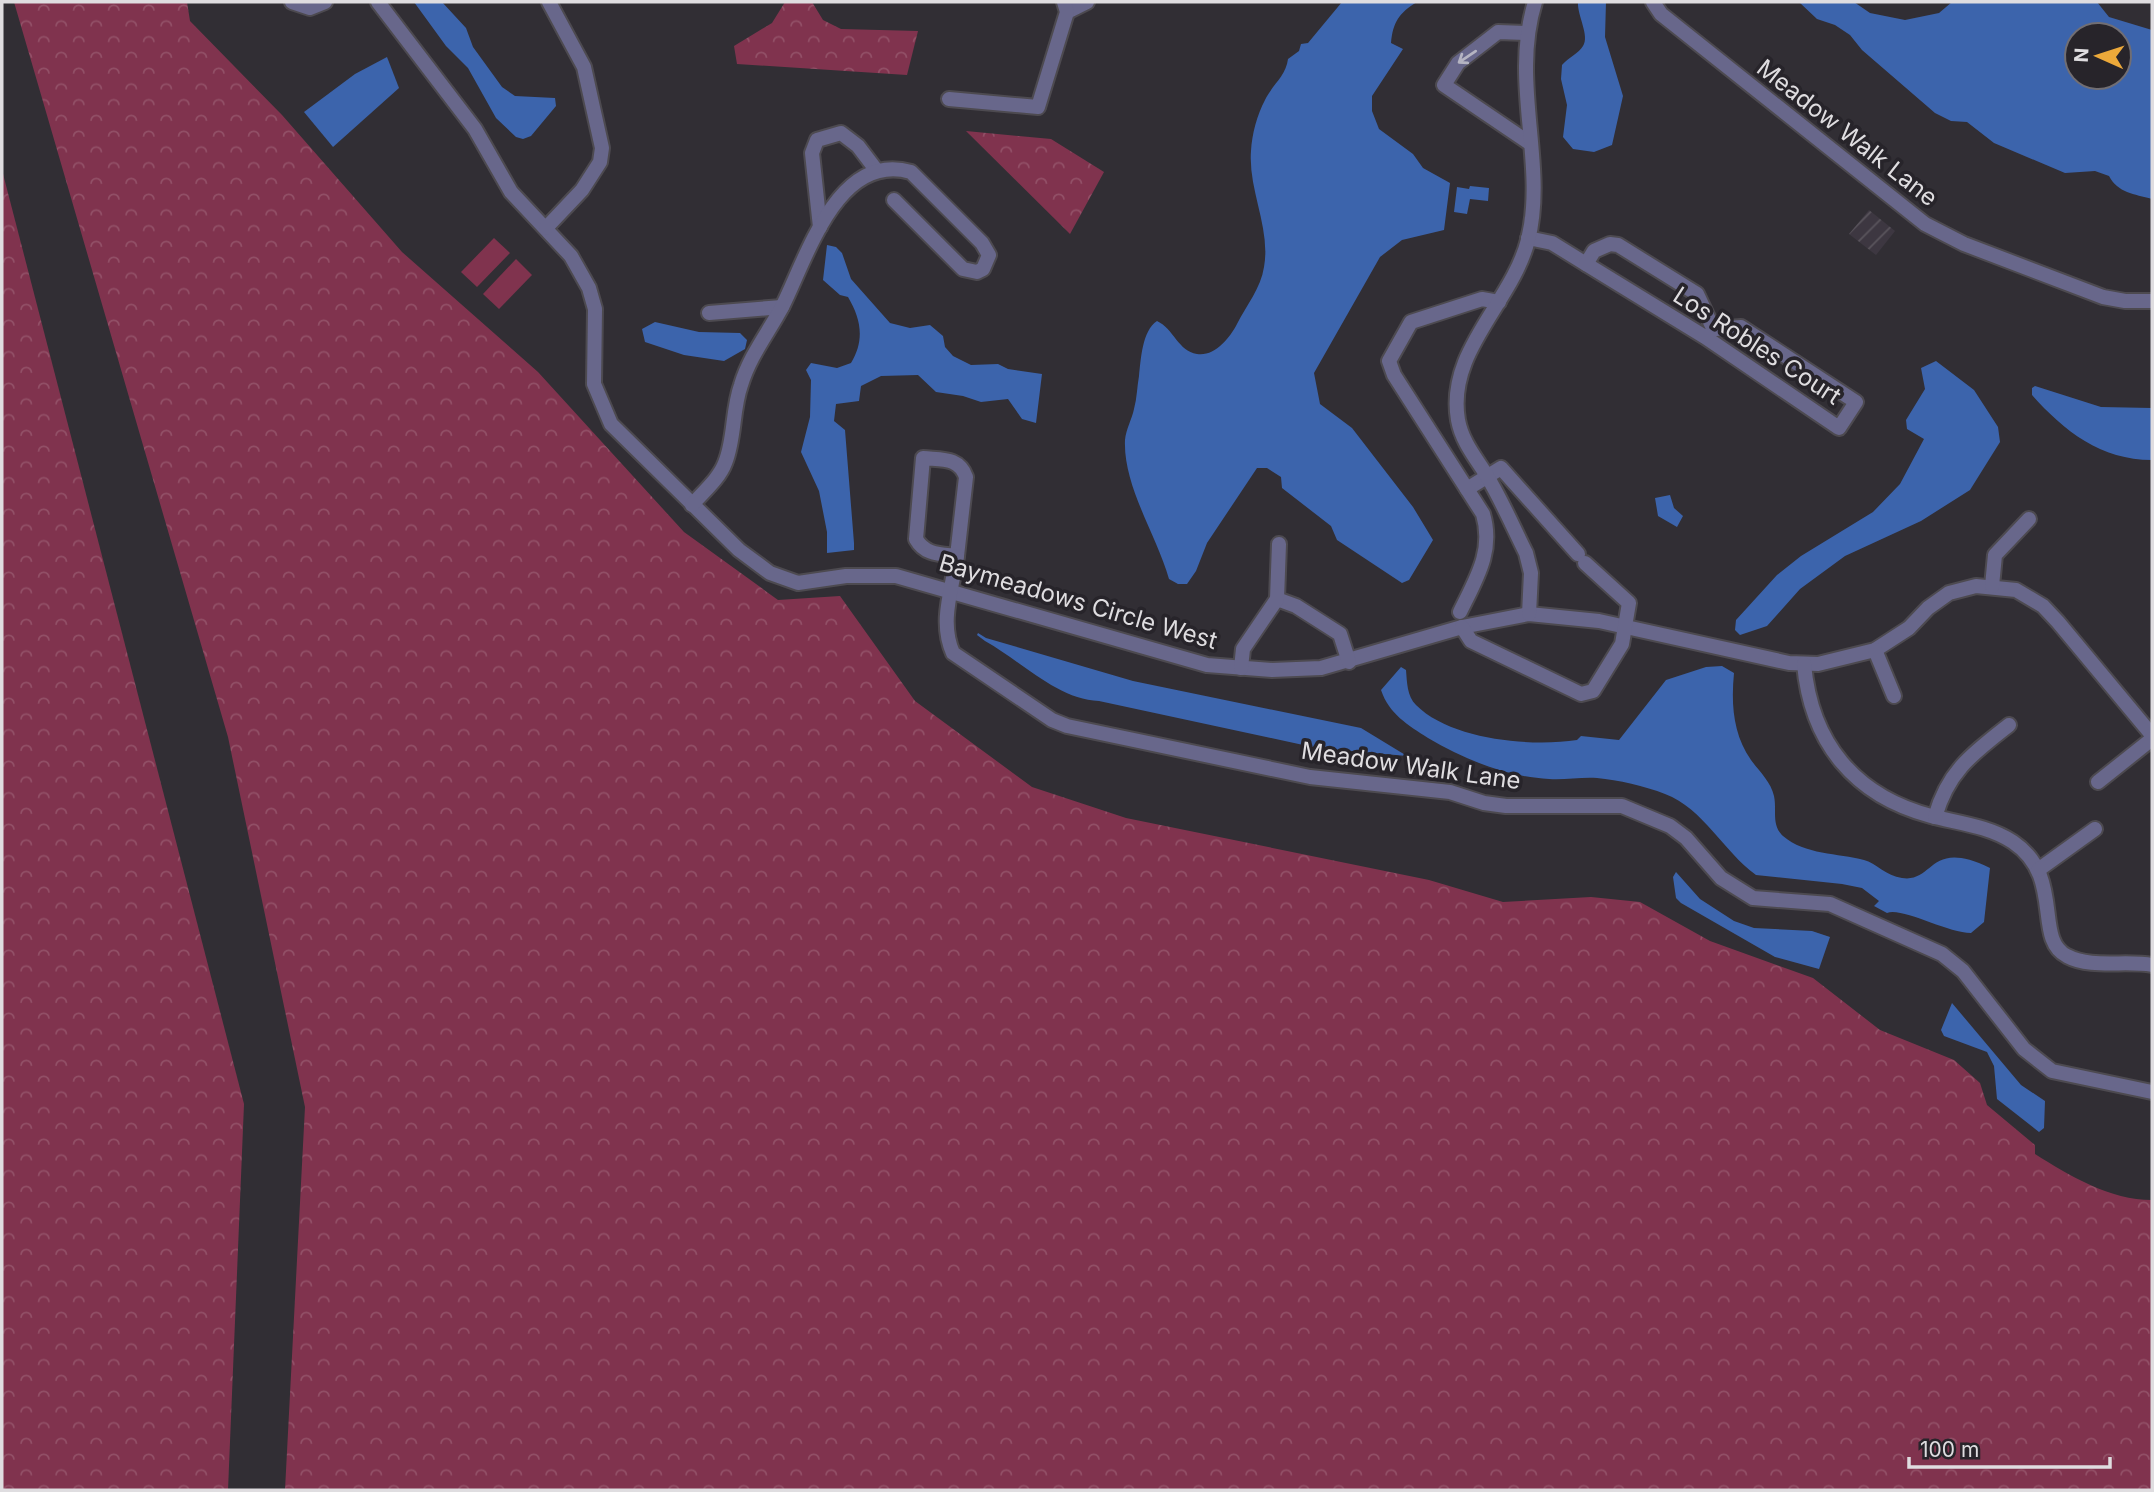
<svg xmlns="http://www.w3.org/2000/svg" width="2154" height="1492" font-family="Inter,sans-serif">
	<defs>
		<pattern id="industrial-furrows" width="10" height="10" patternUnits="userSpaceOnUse" patternTransform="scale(1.75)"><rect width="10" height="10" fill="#3d3741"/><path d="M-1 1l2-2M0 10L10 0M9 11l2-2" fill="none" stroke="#59545c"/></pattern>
		<pattern id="forest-crowns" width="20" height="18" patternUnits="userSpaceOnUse" patternTransform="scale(1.75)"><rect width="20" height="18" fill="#80334e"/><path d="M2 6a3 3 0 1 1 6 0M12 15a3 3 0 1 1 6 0" fill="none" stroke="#925067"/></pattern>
	</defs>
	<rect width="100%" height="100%" fill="#312e34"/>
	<!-- industrial -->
	<path fill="url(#industrial-furrows)" d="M 1869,210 L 1895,231 L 1876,255 L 1849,234 Z"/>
	<!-- forest -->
	<g fill="url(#forest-crowns)">
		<path d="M 14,2 L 187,2 L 190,21 L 282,115 L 402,252 L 538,372 L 684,532 L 778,600 L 840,596 L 915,701 L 1032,787 L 1126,818 L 1429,880 L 1503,902 L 1591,897 L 1640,902 L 1710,941 L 1813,978 L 1880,1030 L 1954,1060 L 1980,1083 L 1987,1105 L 2035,1145 L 2035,1154 C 2070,1176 2110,1200 2152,1200 L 2152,1490 L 285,1490 L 305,1107 L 228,737 Z"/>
		<path d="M 785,2 L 812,2 L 823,20 L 841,29 L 918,31 L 907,75 L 737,64 L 734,46 L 772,23 Z"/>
		<path d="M 966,131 L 1051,139 L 1104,172 L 1070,234 Z"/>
		<path d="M 2,170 L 244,1104 L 228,1490 L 2,1490 Z"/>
	</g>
	<!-- pitch -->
	<g fill="#80334e">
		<path d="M 494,238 L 510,253 L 477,287 L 461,272 Z"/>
		<path d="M 516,259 L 532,275 L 499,309 L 483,294 Z"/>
	</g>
	<!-- water -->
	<g fill="#3c64ac" fill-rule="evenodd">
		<path d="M 414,2 L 442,2 L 466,28 L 473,47 L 502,87 L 515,96 L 555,98 L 556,106 L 531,136 L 523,139 L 516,137 L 496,118 L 468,68 L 446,46 Z"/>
		<path d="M 1342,2 L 1417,2 C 1399,13 1393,22 1391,43 L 1403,49 L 1372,96 L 1372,111 L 1379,129 L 1413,154 L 1423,168 L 1450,183 L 1444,230 L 1402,240 L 1380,257 L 1314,373 L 1320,404 L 1352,428 L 1413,507 L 1433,540 L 1409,580 L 1402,583 L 1337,540 L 1331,526 L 1282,488 L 1281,477 L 1267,468 L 1257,468 L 1207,543 L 1196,571 L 1187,584 L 1178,584 L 1169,579 C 1157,536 1123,486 1125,440 C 1126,429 1132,419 1134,409 C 1137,398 1137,387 1139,376 C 1141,359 1142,331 1157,321 C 1174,329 1178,351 1197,354 C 1214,357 1230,338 1237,324 C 1246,306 1261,288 1264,267 C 1271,228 1248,190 1251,151 C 1252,134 1257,115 1265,100 C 1272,85 1286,76 1288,59 L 1299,51 L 1301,44 L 1308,43 Z"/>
		<path d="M 1578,2 L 1606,2 L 1605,37 L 1623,96 L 1612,145 L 1594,152 L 1573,149 L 1563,137 L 1567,105 L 1561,79 L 1562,65 C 1568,58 1579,53 1583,46 C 1590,36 1577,15 1578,2 Z"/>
		<path d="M 1799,2 L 1854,2 L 1870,13 L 1905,20 L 1939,13 L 1952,2 L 2097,2 L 2109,17 L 2152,30 L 2152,199 C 2134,194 2118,193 2109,176 L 2095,171 L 2065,173 L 1994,143 L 1967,122 L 1951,121 L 1935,113 L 1862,50 L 1850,35 L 1835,25 L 1817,19 ZM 2077,35 L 2119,35 L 2119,77 L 2077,77 Z"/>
		<path d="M 387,57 L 399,88 L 333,147 L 304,112 L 355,74 Z"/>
		<path d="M 1470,186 L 1489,188 L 1488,201 L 1470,199 L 1467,214 L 1454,212 L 1457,187 L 1469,189 Z"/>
		<path d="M 827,245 L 836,247 L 842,253 L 851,279 L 890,323 L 910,328 L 930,325 L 943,336 L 945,347 L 953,356 L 971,365 L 998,364 L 1008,369 L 1042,374 L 1036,423 L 1022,419 L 1008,399 L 981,402 L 963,396 L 936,392 L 918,375 L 881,376 L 861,386 L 859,401 L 836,404 L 834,421 L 845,430 L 854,543 L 854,550 L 827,553 L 827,532 L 819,491 L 801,452 L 810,417 L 811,380 L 806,370 L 811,363 L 837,368 L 851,363 C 865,340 861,319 848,297 L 840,295 L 823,280 Z"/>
		<path d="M 655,322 L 699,332 L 740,333 L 747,340 L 745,349 L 724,361 L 684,355 L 645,342 L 642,329 Z"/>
		<path d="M 1936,361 L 1974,390 L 1998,427 L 2000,442 L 1970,490 L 1921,521 L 1845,556 L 1800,589 L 1767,626 L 1740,635 L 1735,630 L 1736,620 L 1777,575 L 1801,556 L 1873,512 L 1900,484 L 1924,439 L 1907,429 L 1906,420 L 1925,389 L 1921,368 Z"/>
		<path d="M 2035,386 L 2101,407 L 2152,408 L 2152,460 C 2101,460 2064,431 2032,395 L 2032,388 Z"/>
		<path d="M 1670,495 L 1674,508 L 1683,516 L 1677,527 L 1658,516 L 1655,498 Z"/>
		<path d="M 978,633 L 986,638 L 1133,681 L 1361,728 L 1407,756 L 1317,748 L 1099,701 C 1058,700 1021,661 985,641 L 977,635 Z"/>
		<path d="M 1722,666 L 1734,673 C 1731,704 1733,734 1751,760 C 1759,771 1771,782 1774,796 C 1777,810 1771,825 1783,836 C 1805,855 1838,853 1864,860 C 1876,863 1886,876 1902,878 C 1935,883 1928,838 1990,868 L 1984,922 L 1971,933 C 1947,933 1902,907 1887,913 L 1874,906 L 1879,901 L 1862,888 L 1842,884 L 1756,875 C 1723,851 1704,809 1665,794 C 1645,786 1618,780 1597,778 C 1581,777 1565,780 1549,779 C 1506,777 1464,759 1428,738 C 1408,725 1389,714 1381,690 L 1401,667 L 1406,670 C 1407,682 1407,696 1416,705 C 1451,740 1531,747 1577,740 L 1581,736 L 1619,740 L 1666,680 L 1706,667 Z"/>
		<path d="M 1676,872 L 1700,899 L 1734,921 L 1754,928 L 1812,931 L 1830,937 L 1819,969 L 1775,957 L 1681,903 L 1676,898 L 1673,877 Z"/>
		<path d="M 1952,1003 L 2021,1085 L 2045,1101 L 2044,1128 L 2039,1132 L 1997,1099 L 1994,1066 L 1987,1052 L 1944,1036 L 1941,1030 Z"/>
	</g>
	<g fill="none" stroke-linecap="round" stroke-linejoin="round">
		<defs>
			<g id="street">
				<path d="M 292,2 L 310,8 L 325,2"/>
				<path d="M 378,2 L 475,129 L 511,192 L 571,256 L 589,288 L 595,309 L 594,384 L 611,424 L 739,550 L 770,573 L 798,583 L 846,576 L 896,576 L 1207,665 L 1272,670 L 1321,668 L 1462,627 L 1529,614 L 1599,621 L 1789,663 L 1818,664 L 1875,650 L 1909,628 L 1928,608 L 1949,593 L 1976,586 L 2016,590 L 2043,606 L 2058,622 L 2152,735"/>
				<path d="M 1653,2 L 1661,14 L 1925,224 L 1964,244 L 2103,297 L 2125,301 L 2152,301"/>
				<path d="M 1067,12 L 1087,2"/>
				<path d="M 1526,33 L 1498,32 L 1458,63 L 1444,85 L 1528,142"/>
				<path d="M 949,99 L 1038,107 L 1067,12 L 1064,2"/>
				<path d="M 820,227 L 812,153 L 817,140 L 841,133 L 858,146 L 877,171"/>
				<path d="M 546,228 L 582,190 L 600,162 L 602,148 L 584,67 L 549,2"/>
				<path d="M 1528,238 L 1552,243 L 1586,264"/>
				<path d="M 1610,244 L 1618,245 L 1697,294 L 1712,326 L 1716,329 L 1741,327 L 1856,402 L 1839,428 L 1705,337 L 1586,264 L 1594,251 Z"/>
				<path d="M 709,313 L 782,307"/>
				<path d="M 923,458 C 942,460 959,457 966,477 L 957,556 C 940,554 925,555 916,539 Z"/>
				<path d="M 1467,489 L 1501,468 L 1578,554"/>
				<path d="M 692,505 C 703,492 719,479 725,463 C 735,439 732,410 741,385 C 750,355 769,332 783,305 C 807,257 838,151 911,172 L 982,243 L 989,255 L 983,269 L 977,272 L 963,269 L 894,200"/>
				<path d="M 957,556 C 952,590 939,622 953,653 L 1052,720 L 1067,726 L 1310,777 L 1450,792 L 1484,803 L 1506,806 L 1622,806 L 1670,826 L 1686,838 L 1721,878 L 1753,898 L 1830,904 L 1942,954 L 1963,971 L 2024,1049 L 2052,1071 L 2152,1092"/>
				<path d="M 1992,586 L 1995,555 L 2029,519"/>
				<path d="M 1277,599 L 1296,606 L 1340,634 L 1349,662"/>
				<path d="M 1460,612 C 1476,579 1494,551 1483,514 L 1394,375 L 1389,361 L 1411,322 L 1482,299 L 1499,302"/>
				<path d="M 1529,614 L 1531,573 L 1526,553 C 1513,527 1502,501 1487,476 C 1476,458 1462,442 1458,420 C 1446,351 1512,303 1528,240 C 1547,164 1510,83 1535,2"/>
				<path d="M 1462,627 L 1471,641 L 1581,694 L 1593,691 L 1622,644 L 1629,603 L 1585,563"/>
				<path d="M 1875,650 L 1894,696"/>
				<path d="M 1804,664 C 1811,743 1855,796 1931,816 C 1958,823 1989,826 2013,842 C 2065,877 2033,939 2067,956 C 2091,969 2126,960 2152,965"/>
				<path d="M 1241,668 L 1243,649 L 1277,599 L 1279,544"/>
				<path d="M 2098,782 L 2152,739"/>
				<path d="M 1935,817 C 1948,771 1972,754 2009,725"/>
				<path d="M 2038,870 L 2095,829"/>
			</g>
		</defs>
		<!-- street casing -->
		<use href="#street" stroke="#4d4a50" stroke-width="18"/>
		<!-- street -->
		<use href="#street" stroke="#68678b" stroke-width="14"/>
	</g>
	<!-- one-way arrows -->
	<defs><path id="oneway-shaft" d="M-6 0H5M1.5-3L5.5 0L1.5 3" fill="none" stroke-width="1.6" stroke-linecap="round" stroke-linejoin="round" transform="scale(1.75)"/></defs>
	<use stroke="#b5b4c2" href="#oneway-shaft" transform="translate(1467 57) rotate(146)"/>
	<g text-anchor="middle" stroke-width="7" stroke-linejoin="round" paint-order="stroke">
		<!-- street labels -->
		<g font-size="24" fill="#dfdde0" stroke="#27242a">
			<text transform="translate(1847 133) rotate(38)" y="8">Meadow Walk Lane</text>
			<text transform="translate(1757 346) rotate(33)" y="8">Los Robles Court</text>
			<text transform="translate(1078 602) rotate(16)" y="8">Baymeadows Circle West</text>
			<text transform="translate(1411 766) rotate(8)" y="8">Meadow Walk Lane</text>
		</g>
	</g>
	<!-- border -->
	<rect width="2154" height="1492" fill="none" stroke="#dfdde0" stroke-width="7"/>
	<!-- north arrow -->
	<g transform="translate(2098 56) rotate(273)"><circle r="33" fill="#27242a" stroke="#716e73" stroke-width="2"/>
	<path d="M0-5L12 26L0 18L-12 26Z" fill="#eca93a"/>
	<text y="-10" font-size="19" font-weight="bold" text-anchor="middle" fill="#dfdde0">N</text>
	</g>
	<!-- scale -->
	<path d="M1909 1457v10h201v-10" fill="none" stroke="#dfdde0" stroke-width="3.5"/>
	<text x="1920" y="1457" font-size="21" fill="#dfdde0" stroke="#27242a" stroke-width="5" paint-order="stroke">100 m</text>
</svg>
